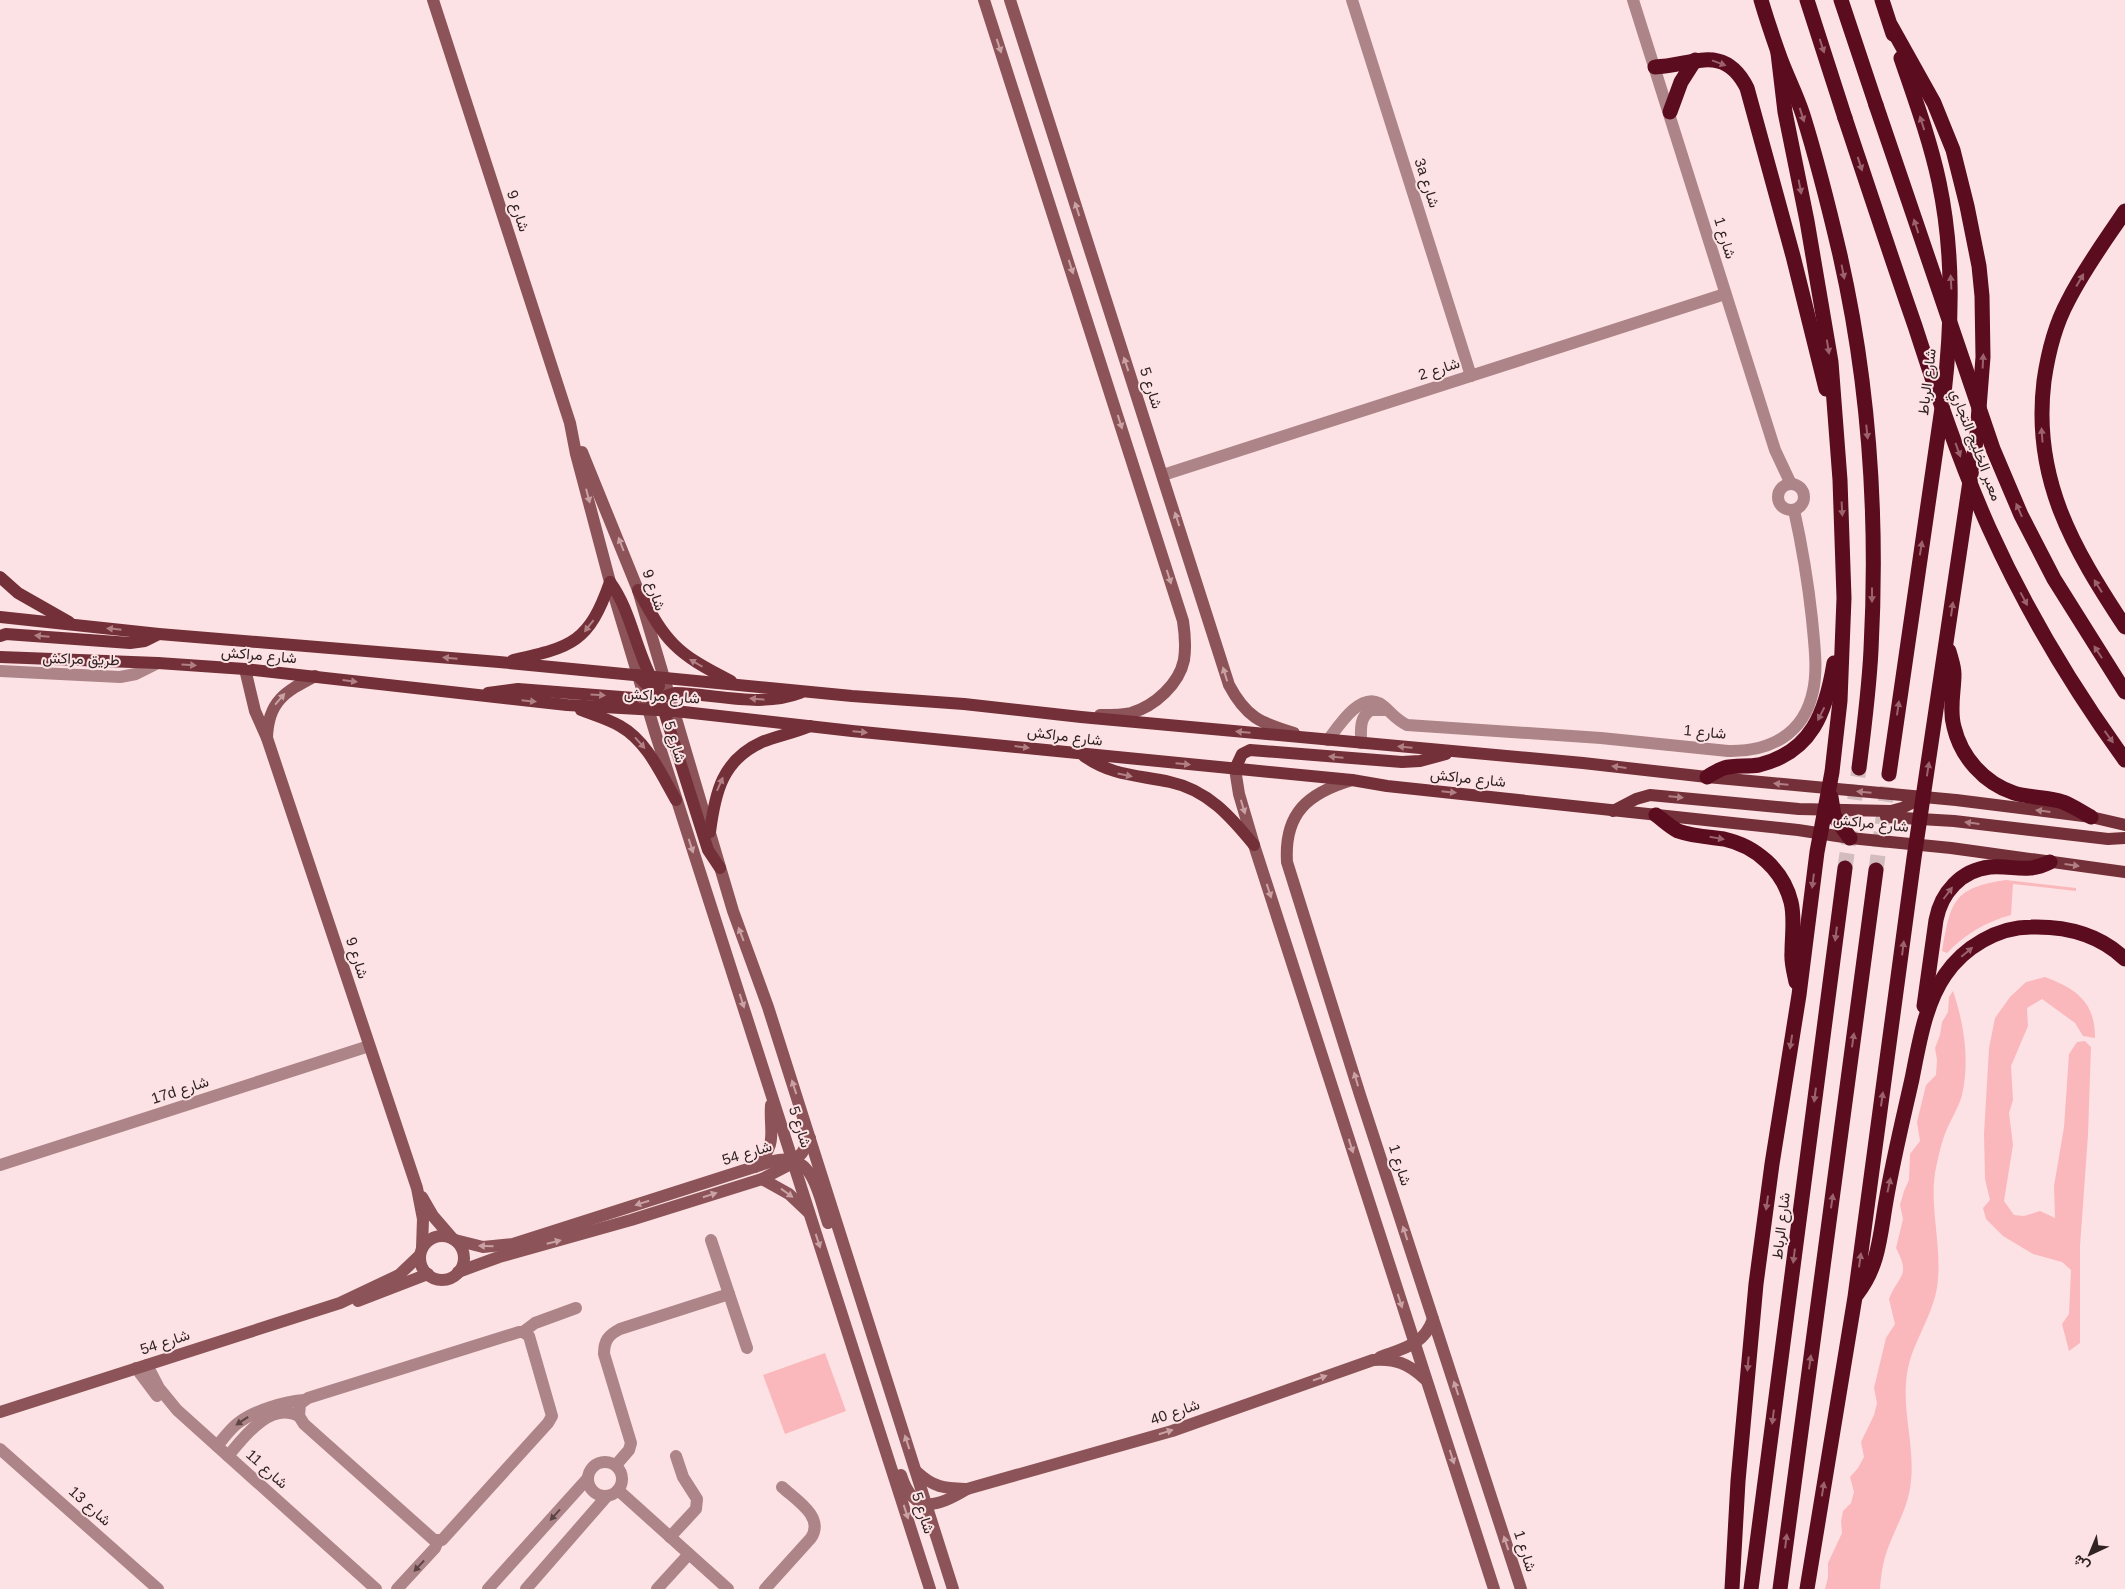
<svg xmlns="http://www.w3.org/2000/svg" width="2125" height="1589" font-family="Arial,Vazirmatn,sans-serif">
	<rect width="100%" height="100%" fill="#fce2e4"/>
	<!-- green -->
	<g fill="#fbb8bc">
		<path d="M 2006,880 L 2076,888 L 2076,891 L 2013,884 L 2011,915 C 1986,922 1965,934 1947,953 L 1942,951 C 1951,902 1952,888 2006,880 Z"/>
		<path d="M 2045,977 C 2076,989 2095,1001 2095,1038 L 2083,1036 L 2075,1023 L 2042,999 L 2027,1008 L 2028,1026 L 2011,1066 L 2013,1100 L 2009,1113 L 2013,1145 L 2004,1201 L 2014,1215 L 2024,1216 L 2040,1211 L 2055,1218 L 2054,1186 L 2064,1127 L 2069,1054 L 2077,1042 L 2085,1041 L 2091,1047 L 2088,1135 L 2080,1246 L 2080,1343 L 2069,1351 L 2062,1324 L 2069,1314 L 2071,1270 L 2062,1262 L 2033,1254 L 2003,1236 L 1986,1219 L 1983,1208 L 1990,1200 L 1985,1179 L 1984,1134 L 1989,1048 L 1995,1018 L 2010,997 L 2026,982 Z"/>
		<path d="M 1953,991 C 1964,1024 1970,1060 1962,1095 C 1959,1106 1952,1118 1947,1129 C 1941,1142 1938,1159 1935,1173 C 1930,1208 1941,1244 1938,1279 C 1936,1311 1915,1337 1908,1368 C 1900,1406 1915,1443 1911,1481 C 1909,1506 1896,1526 1888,1548 C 1883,1561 1881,1575 1880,1589 L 1825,1589 L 1828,1577 L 1828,1563 L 1842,1533 L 1841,1521 L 1843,1511 L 1851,1503 L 1854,1492 L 1850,1477 L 1858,1468 L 1864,1457 L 1861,1442 L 1874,1415 L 1877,1403 L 1874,1388 L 1886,1338 L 1895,1324 L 1889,1299 C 1899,1274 1911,1277 1896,1248 L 1903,1219 L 1900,1205 L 1904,1191 L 1909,1180 L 1910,1154 L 1920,1141 L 1917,1122 L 1926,1085 L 1936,1075 L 1937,1060 L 1935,1048 L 1940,1035 L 1942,1022 L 1948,1012 L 1949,997 Z"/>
		<path d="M 825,1353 L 846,1411 L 785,1434 L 763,1375 Z"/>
	</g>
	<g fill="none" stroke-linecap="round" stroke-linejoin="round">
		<!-- highway-tunnel -->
		<g stroke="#d3bcbd" stroke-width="15" stroke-dasharray="15 8" stroke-linecap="butt">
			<path d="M 1845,868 L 1859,768"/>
			<path d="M 1876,870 L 1889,774"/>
		</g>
		<!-- street -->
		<g stroke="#ad8487" stroke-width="12">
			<path d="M 1352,0 L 1471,376"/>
			<path d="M 1633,0 L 1775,450 L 1791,484"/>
			<path d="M 1163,475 L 1725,294"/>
			<circle cx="1791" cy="497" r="13"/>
			<path d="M 0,671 L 120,677 L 136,674 L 158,663"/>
			<path d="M 1328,740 C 1338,727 1359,693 1379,703 C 1389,709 1394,719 1407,725 L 1601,738 L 1728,751 C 1769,752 1804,735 1813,691 C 1818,669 1814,642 1812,619 C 1808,582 1802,546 1794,510"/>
			<path d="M 1361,743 C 1361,730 1359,717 1371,710 L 1385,710"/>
			<path d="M 0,1165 L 369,1046"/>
			<path d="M 711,1240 L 747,1348"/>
			<path d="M 519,1332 L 523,1332 L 529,1336 L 552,1416 L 548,1423 L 442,1540 L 434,1540 L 304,1424 L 299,1416 L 300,1404 L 308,1398 Z"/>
			<path d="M 523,1332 L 535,1323 L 576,1308"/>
			<path d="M 147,1365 L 159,1388 L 177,1410 L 376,1589"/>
			<path d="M 136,1368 L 157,1396"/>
			<path d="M 217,1446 C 224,1438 230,1429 238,1423 C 255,1410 283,1402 304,1400"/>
			<path d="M 0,1449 L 158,1589"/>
			<path d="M 228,1456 C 244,1437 270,1401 299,1416"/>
			<circle cx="605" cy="1479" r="17"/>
			<path d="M 616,1465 L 629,1450 L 631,1443 L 604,1354 C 604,1341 608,1335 620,1329 L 729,1294"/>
			<path d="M 618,1490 L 728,1589"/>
			<path d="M 670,1537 L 696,1509 L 697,1499 L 683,1477 L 676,1456"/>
			<path d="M 397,1589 L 435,1548 L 438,1541"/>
			<path d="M 488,1589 L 588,1478"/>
			<path d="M 526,1589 L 607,1496"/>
			<path d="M 657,1589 L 689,1554"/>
			<path d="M 765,1589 L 811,1538 C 825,1517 796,1500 782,1487"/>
		</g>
		<!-- secondary -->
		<g stroke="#8c5458" stroke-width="12">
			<path d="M 433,0 L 570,423 L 576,454 L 610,582 L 655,732 L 930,1589"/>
			<path d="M 984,0 L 1183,621 C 1185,634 1186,647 1184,660 C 1179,684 1155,706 1131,713 C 1122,715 1110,715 1100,715"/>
			<path d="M 1010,0 L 1229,685 C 1246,717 1260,723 1294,733"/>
			<path d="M 582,452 L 638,590 L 733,911 L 768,1007 L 953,1589"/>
			<path d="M 245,669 L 255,711 L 267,738 L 417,1188 L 423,1219 L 422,1248"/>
			<path d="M 267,738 C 268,701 285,692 315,676"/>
			<path d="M 1235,769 L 1239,794 L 1254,845 L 1494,1589"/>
			<path d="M 1352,780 C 1308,793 1284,813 1287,862 L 1360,1095 L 1521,1589"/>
			<path d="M 755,1167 C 779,1143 769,1133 771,1105"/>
			<path d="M 762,1179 L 789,1194 L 808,1212"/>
			<path d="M 422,1197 L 433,1216 L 452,1238"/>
			<circle cx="442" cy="1258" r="22"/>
			<path d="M 455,1240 L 483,1247 L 513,1244 L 773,1161 C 814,1151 818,1194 828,1223"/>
			<path d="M 458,1272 L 499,1257 L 631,1220 L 762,1179 L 789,1165 L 802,1153 L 810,1138"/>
			<path d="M 358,1301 L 428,1274"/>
			<path d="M 1380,1357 C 1404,1348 1424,1345 1433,1319"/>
			<path d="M 0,1412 L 340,1303 L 399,1275 L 420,1255"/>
			<path d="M 917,1472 C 934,1488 945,1488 967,1489"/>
			<path d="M 901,1475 C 914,1516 938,1507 967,1489 L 1172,1431 L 1373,1360 C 1395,1358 1409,1364 1425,1379"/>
		</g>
		<!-- primary -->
		<g stroke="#733038" stroke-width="12">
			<path d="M 0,577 L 18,593 L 69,622"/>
			<path d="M 610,582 C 632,612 635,650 654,683"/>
			<path d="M 638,590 C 667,643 675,653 731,681"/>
			<path d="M 0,617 L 159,634 L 499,662 L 852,696 L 964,704 L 1081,717 L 1583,763 L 1707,777 L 1956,800 L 2091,817 L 2125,825"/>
			<path d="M 0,636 L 6,634 L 130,643 L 145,641 L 159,634"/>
			<path d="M 0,657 L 158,663 L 245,669 L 567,705 L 675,711 L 852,731 L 1352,780 L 1387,786 L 1798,830 L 1850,838 L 1951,848 L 2125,872"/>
			<path d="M 513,660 C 573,647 589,642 610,582"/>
			<path d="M 637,675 L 653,691 L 664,711 L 708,850 L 720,868"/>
			<path d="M 488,693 L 518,689 L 634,698 L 649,694 L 659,686"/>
			<path d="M 652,705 L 663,697 L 675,693 C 716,694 761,708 800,693"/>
			<path d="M 581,710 C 594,715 608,719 620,726 C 647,741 661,774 676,800"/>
			<path d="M 1084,756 C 1112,776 1138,775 1170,782 C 1208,790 1231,817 1254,845"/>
			<path d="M 1235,769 L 1242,754 L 1250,750 L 1402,762 L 1420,761 L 1446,754"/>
			<path d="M 1613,811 L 1636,799 L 1650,795 L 1799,809 L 1891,811 L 1902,808 L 1924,797"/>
			<path d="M 1886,817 L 1954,821 L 2108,839 L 2125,838"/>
			<path d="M 710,832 C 715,793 722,760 762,742 C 777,736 794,733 810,726"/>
		</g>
		<!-- highway -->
		<g stroke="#5b0c1e" stroke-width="15">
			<path d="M 1761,0 C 1766,17 1772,35 1778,52 C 1785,73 1796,93 1803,115 C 1817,160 1829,208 1840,255 C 1869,383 1878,519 1871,650 C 1869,690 1864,729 1859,768"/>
			<path d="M 1807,0 L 1845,118"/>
			<path d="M 1841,0 L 1876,105"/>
			<path d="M 1882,0 L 1893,34"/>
			<path d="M 1655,67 C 1692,66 1724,42 1747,88 L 1793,256 L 1826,389"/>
			<path d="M 1670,112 L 1681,82 L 1695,60"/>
			<path d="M 2125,211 C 2105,241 2084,269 2068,301 C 2055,325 2048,353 2044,381 C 2032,479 2073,548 2125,627"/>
			<path d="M 1949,651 C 1951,659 1954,666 1954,674 C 1954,692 1949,709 1954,727 C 1961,757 1984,783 2014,793 C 2030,798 2048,797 2063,802 C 2073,806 2082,812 2091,817"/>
			<path d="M 1889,774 L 1944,394 C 1952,323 1954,253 1939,182 C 1930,140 1915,99 1901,58"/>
			<path d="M 1707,777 C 1712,774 1718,770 1724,768 C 1735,765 1747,767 1759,765 C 1812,752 1826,712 1834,663"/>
			<path d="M 1831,797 L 1834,816 L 1850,838"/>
			<path d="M 1656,815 C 1663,820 1670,827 1678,831 C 1692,836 1709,837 1724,839 C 1756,846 1783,870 1791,902 C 1795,918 1792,935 1792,952 C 1791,962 1794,972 1796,982"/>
			<path d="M 1924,1006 L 1936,920 C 1941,893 1961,870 1990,867 C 2014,865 2026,874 2050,862"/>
			<path d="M 1857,1294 C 1879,1266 1880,1235 1886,1201 C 1893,1160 1903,1119 1912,1079 C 1919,1044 1925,1004 1945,975 C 1964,947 1998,927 2031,927 C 2066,926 2099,934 2125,959"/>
			<path d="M 1732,1589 L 1738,1481 L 1756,1284 L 1772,1164 L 1799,995 L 1817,852 L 1832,772 L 1840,701 L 1844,598 L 1840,480 L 1831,362 L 1807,221 L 1785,112 L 1778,53"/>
			<path d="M 1751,1589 L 1845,868"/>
			<path d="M 1780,1589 L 1876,870"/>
			<path d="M 1807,1589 L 1855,1297 L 1914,858 L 1977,434 L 1983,357 L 1982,296 L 1979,266 L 1967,206 L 1953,150 L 1934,103 L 1891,26"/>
		</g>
		<!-- highway-bridge -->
		<g stroke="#5b0c1e" stroke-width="15">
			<path d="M 1876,105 L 1993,449 L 2021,515 L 2054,579 L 2125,692"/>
			<path d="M 1845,118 C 1868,187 1891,257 1915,326 C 1937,394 1960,463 1989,528 C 2026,610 2072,687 2125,760"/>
		</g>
	</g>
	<!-- one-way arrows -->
	<defs><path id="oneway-solid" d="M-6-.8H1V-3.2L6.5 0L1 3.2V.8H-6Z" transform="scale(1.25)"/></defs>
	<g fill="#caa2a5">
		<use href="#oneway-solid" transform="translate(999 46) rotate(72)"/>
		<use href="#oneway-solid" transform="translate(1077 209) rotate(-108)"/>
		<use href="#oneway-solid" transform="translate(1071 267) rotate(72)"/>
		<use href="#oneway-solid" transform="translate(1126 364) rotate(-108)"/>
		<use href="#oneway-solid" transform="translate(1120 422) rotate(72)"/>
		<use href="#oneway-solid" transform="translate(588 496) rotate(75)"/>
		<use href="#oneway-solid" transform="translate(1177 519) rotate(-108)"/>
		<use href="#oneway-solid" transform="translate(621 544) rotate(-111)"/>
		<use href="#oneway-solid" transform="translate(1169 577) rotate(72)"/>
		<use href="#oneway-solid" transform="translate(1225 674) rotate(-107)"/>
		<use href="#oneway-solid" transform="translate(280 699) rotate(-49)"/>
		<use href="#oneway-solid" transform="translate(1243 807) rotate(73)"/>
		<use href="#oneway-solid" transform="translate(691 846) rotate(72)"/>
		<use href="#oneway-solid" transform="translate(1269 891) rotate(72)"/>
		<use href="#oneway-solid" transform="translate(741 934) rotate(-111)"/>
		<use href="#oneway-solid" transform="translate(742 1001) rotate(72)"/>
		<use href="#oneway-solid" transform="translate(1356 1079) rotate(-106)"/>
		<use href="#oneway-solid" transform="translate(794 1087) rotate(-108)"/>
		<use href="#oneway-solid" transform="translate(1351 1146) rotate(72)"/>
		<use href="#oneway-solid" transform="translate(787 1193) rotate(36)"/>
		<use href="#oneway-solid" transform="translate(710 1195) rotate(-18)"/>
		<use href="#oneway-solid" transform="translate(642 1203) rotate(163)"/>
		<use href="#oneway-solid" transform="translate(1405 1233) rotate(-108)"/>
		<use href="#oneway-solid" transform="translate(818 1241) rotate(72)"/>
		<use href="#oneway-solid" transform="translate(554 1242) rotate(-14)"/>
		<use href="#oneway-solid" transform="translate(486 1246) rotate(-178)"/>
		<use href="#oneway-solid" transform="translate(1400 1301) rotate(72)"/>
		<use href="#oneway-solid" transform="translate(1320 1378) rotate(-19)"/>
		<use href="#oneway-solid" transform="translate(1456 1388) rotate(-108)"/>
		<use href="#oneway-solid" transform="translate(1166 1432) rotate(-17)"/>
		<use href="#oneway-solid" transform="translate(907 1442) rotate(-108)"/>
		<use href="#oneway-solid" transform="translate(1452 1457) rotate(72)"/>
		<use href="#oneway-solid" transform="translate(906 1512) rotate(72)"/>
		<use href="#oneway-solid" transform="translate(1506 1543) rotate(-108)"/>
	</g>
	<g fill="#9b626d">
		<use href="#oneway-solid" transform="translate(1822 46) rotate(72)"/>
		<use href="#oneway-solid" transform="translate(1719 63) rotate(20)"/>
		<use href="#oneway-solid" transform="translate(1802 115) rotate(72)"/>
		<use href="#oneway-solid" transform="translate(1922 123) rotate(-108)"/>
		<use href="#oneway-solid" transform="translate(1860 164) rotate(72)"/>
		<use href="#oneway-solid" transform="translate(1800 187) rotate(79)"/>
		<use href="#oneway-solid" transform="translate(1916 226) rotate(-108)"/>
		<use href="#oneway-solid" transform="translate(1843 272) rotate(79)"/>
		<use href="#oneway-solid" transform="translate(2080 280) rotate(-60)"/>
		<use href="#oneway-solid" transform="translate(1951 282) rotate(-93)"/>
		<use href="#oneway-solid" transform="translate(1828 347) rotate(81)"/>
		<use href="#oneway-solid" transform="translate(1983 361) rotate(-87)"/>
		<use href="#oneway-solid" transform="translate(1867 432) rotate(84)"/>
		<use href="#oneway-solid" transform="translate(2042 435) rotate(-94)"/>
		<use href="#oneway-solid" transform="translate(1958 450) rotate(70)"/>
		<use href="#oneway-solid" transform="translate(1842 509) rotate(87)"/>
		<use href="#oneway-solid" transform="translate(2019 510) rotate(-114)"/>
		<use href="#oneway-solid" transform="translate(1921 548) rotate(-81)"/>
		<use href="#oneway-solid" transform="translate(2098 586) rotate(-122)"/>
		<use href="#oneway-solid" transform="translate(1872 595) rotate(90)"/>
		<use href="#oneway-solid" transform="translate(2024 599) rotate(62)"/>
		<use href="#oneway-solid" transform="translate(1952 609) rotate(-82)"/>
		<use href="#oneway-solid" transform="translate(2098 652) rotate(-123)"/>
		<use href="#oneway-solid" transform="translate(1898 708) rotate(-82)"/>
		<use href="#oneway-solid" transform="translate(1821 714) rotate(117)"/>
		<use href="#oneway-solid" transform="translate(2109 737) rotate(54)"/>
		<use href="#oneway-solid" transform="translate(1928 769) rotate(-81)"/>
		<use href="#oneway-solid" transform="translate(1717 838) rotate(10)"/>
		<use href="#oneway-solid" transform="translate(1813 881) rotate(97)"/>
		<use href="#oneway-solid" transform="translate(1948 893) rotate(-53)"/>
		<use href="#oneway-solid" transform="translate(1836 934) rotate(97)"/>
		<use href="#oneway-solid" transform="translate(1903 948) rotate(-83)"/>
		<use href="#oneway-solid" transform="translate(1967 952) rotate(-40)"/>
		<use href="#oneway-solid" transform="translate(1853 1040) rotate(-82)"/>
		<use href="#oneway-solid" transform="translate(1791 1042) rotate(99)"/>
		<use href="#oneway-solid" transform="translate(1815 1095) rotate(97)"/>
		<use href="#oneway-solid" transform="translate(1882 1099) rotate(-82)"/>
		<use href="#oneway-solid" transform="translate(1889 1185) rotate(-78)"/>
		<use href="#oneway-solid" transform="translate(1832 1201) rotate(-82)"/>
		<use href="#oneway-solid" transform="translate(1767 1203) rotate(98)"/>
		<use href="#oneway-solid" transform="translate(1794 1256) rotate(97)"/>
		<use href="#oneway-solid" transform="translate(1860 1260) rotate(-82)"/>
		<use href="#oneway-solid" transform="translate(1810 1362) rotate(-82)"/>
		<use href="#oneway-solid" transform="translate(1748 1364) rotate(95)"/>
		<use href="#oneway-solid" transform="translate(1773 1417) rotate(97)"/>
		<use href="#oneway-solid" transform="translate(1823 1489) rotate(-81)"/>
		<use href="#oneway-solid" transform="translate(1786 1541) rotate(-83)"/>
	</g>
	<g fill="#b18085">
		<use href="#oneway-solid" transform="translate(589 626) rotate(128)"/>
		<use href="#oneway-solid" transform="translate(114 629) rotate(-174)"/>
		<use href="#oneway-solid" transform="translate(42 636) rotate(-175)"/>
		<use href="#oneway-solid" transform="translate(450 658) rotate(-175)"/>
		<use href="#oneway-solid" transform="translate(696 663) rotate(-150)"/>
		<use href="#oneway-solid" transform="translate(189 665) rotate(4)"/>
		<use href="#oneway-solid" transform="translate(350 681) rotate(7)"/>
		<use href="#oneway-solid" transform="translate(598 695) rotate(4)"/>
		<use href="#oneway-solid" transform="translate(757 699) rotate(-175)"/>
		<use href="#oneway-solid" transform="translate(529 701) rotate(6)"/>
		<use href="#oneway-solid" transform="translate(860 732) rotate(5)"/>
		<use href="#oneway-solid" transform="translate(1243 732) rotate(-175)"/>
		<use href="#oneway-solid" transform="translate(640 743) rotate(48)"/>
		<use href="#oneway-solid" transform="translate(1022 747) rotate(7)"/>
		<use href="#oneway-solid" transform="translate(1405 747) rotate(-175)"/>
		<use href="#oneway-solid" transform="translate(1336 757) rotate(-175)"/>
		<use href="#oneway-solid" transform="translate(1183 764) rotate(5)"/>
		<use href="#oneway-solid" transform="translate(1619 767) rotate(-173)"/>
		<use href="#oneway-solid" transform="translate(1125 775) rotate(12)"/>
		<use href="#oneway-solid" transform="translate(720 784) rotate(-66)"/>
		<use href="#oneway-solid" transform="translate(1781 784) rotate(-175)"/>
		<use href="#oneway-solid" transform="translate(1449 792) rotate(6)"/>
		<use href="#oneway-solid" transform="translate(1864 792) rotate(-175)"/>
		<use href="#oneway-solid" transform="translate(1676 797) rotate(5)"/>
		<use href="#oneway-solid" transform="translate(2043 811) rotate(-173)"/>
		<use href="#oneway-solid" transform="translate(1972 823) rotate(-173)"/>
		<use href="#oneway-solid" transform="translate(2072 865) rotate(8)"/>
	</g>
	<g fill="#5c4445">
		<use href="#oneway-solid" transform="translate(242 1421) rotate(146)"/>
		<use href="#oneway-solid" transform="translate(555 1515) rotate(132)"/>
		<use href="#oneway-solid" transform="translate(419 1566) rotate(133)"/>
	</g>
	<g text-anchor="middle" stroke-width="4" stroke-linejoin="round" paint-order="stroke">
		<!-- street labels -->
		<g font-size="15" fill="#312222" stroke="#fce2e4">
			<text transform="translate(1427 183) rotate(72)" y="5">3a شارع</text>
			<text transform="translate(518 211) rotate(72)" y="5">شارع 9</text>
			<text transform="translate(1725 238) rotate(73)" y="5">شارع 1</text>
			<text transform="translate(1439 369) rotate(-18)" y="5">شارع 2</text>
			<text transform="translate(1927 382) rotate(-83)" y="5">شارع الرباط</text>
			<text transform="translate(1151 388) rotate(72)" y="5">شارع 5</text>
			<text transform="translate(1976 445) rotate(69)" y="5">معبر الخليج التجاري</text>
			<text transform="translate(654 590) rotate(71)" y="5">شارع 9</text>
			<text transform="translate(259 655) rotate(5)" y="5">شارع مراكش</text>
			<text transform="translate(81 659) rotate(2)" y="5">طريق مراكش</text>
			<text transform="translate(662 696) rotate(4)" y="5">شارع مراكش</text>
			<text transform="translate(1705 732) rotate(5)" y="5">شارع 1</text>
			<text transform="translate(1065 736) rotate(7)" y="5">شارع مراكش</text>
			<text transform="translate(675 742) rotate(73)" y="5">شارع 5</text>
			<text transform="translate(1468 778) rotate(6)" y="5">شارع مراكش</text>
			<text transform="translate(1871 823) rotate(6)" y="5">شارع مراكش</text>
			<text transform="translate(357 958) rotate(72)" y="5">شارع 9</text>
			<text transform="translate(180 1090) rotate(-18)" y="5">17d شارع</text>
			<text transform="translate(800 1127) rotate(72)" y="5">شارع 5</text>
			<text transform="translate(747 1153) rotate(-17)" y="5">شارع 54</text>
			<text transform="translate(1400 1165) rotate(72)" y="5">شارع 1</text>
			<text transform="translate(1781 1226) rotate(-83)" y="5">شارع الرباط</text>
			<text transform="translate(165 1342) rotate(-18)" y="5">شارع 54</text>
			<text transform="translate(1175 1412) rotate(-19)" y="5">شارع 40</text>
			<text transform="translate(267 1469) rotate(42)" y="5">شارع 11</text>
			<text transform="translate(90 1506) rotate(42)" y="5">شارع 13</text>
			<text transform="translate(923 1513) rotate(72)" y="5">شارع 5</text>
			<text transform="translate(1525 1551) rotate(72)" y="5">شارع 1</text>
		</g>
	</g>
	<!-- north arrow -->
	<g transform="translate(2090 1554) rotate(224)" stroke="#fce2e4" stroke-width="4" paint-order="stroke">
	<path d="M0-4L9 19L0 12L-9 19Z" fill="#312222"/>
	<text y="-8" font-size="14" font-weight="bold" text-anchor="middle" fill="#312222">ش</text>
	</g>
</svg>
